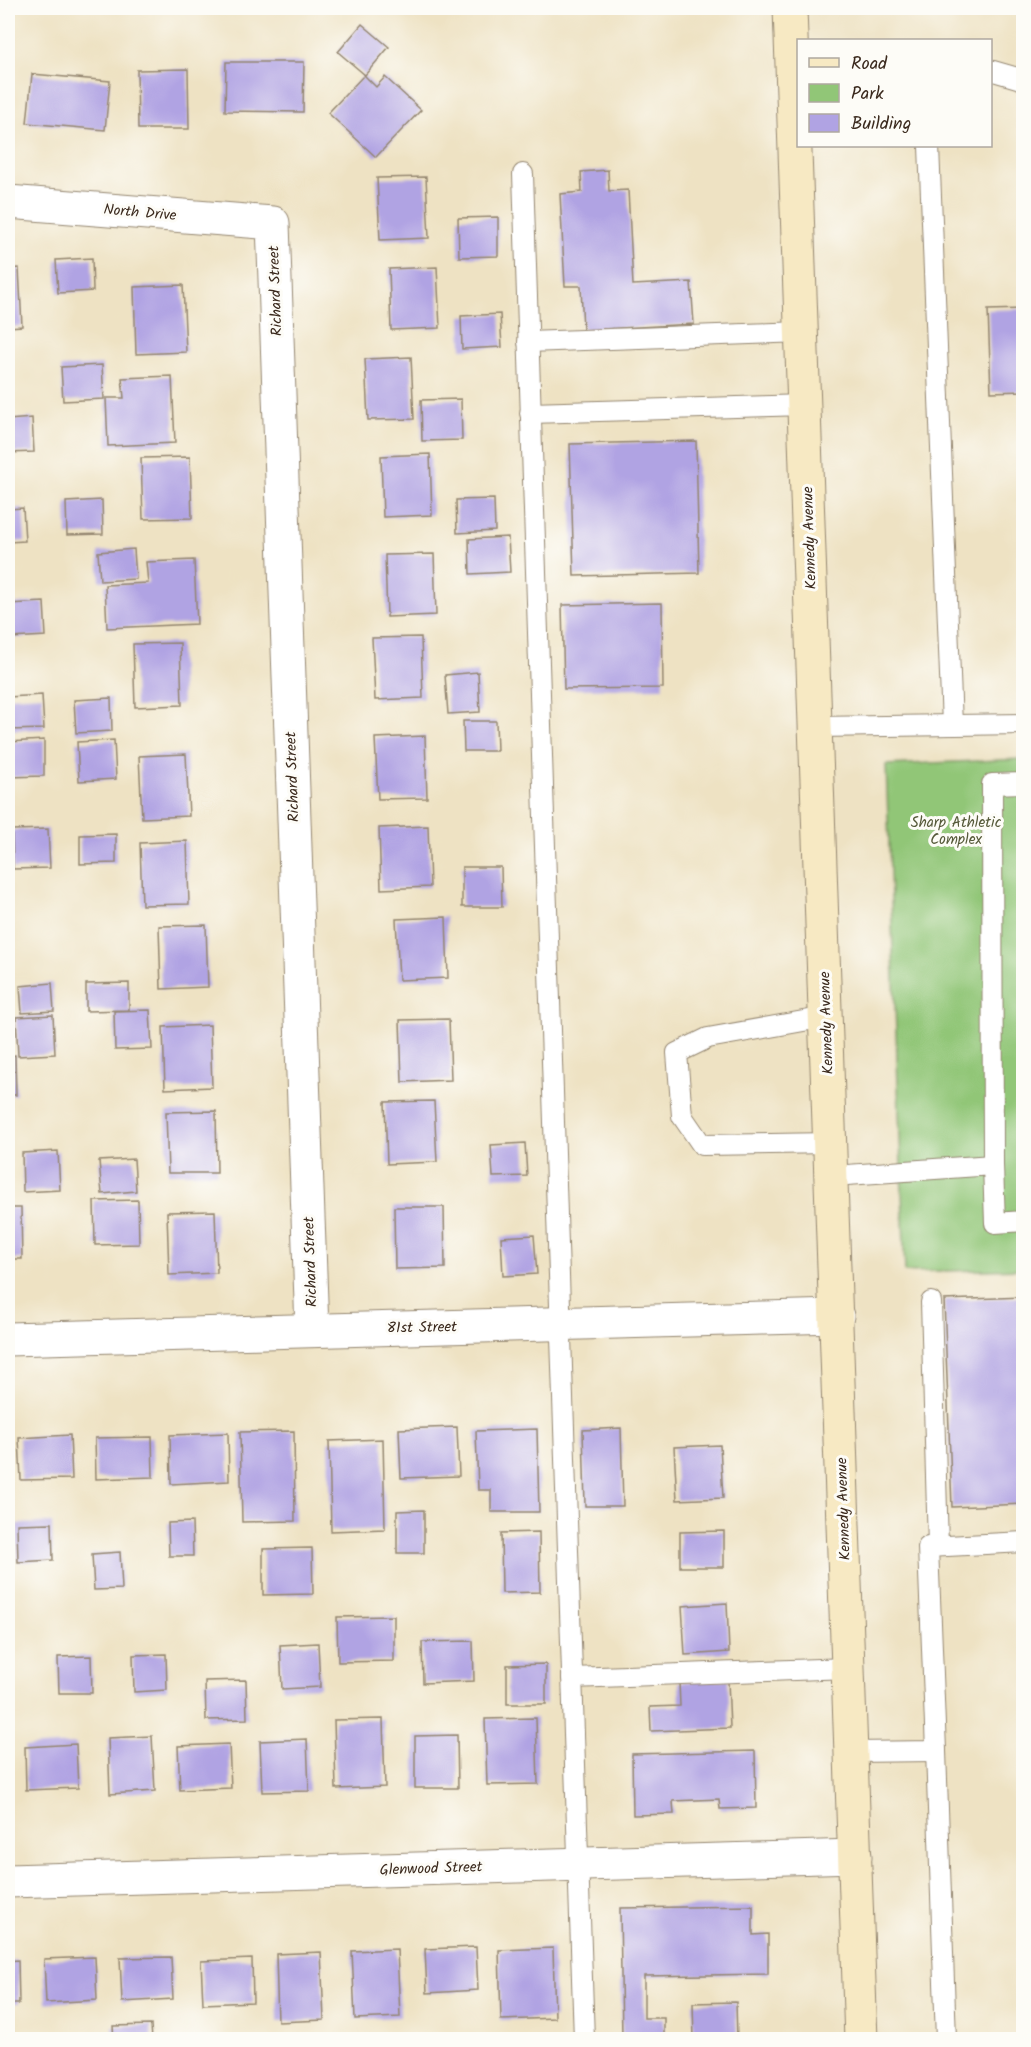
<svg xmlns="http://www.w3.org/2000/svg" width="1031" height="2047" font-family="Kalam,sans-serif">
	<rect width="100%" height="100%" fill="#fdfcf7"/>
	<filter id="ink" filterUnits="userSpaceOnUse"><feTurbulence type="fractalNoise" baseFrequency=".0167" numOctaves="2"/><feDisplacementMap in="SourceGraphic" scale="12" xChannelSelector="R" yChannelSelector="G"/><feConvolveMatrix kernelMatrix="1 2 1 2 8 2 1 2 1" color-interpolation-filters="sRGB"/></filter>
	<filter id="wash" filterUnits="userSpaceOnUse"><feTurbulence type="fractalNoise" baseFrequency=".008" numOctaves="4" result="noise"/><feDisplacementMap in="SourceGraphic" scale="24" xChannelSelector="R" yChannelSelector="G"/><feGaussianBlur stdDeviation="1.35" result="paint"/><feColorMatrix in="noise" values="0 0 0 0 0 0 0 0 0 0 0 0 0 0 0 0 0 1.4 0 .05"/><feComposite in="paint" operator="in"/></filter>
	<g filter="url(#wash)">
		<rect width="100%" height="100%" fill="#eee2c3"/>
		<!-- green -->
		<path fill="#91c677" stroke="#66784a" stroke-width="1.5" d="M 1023,759 L 1023,1269 L 905,1272 L 886,765 Z"/>
		<g id="blocks">
			<!-- building -->
			<g fill="#b0a3e3">
				<path d="M 362,24 L 389,47 L 365,75 L 338,52 Z"/>
				<path d="M 226,62 L 304,62 L 303,112 L 225,111 Z"/>
				<path d="M 188,69 L 189,129 L 138,129 L 137,70 Z"/>
				<path d="M 32,74 L 110,81 L 105,130 L 27,123 Z"/>
				<path d="M 364,75 L 376,87 L 385,77 L 421,110 L 376,157 L 328,113 Z"/>
				<path d="M 608,170 L 609,191 L 628,190 L 633,285 L 691,282 L 694,324 L 583,330 L 581,286 L 565,286 L 560,194 L 582,192 L 581,172 Z"/>
				<path d="M 426,177 L 429,238 L 380,240 L 377,178 Z"/>
				<path d="M 498,217 L 498,256 L 459,257 L 458,218 Z"/>
				<path d="M 92,258 L 93,291 L 58,293 L 56,260 Z"/>
				<path d="M 437,267 L 440,328 L 391,330 L 389,269 Z"/>
				<path d="M 19,268 L 22,326 L 8,327 L 8,269 Z"/>
				<path d="M 183,285 L 186,352 L 136,354 L 134,287 Z"/>
				<path d="M 1024,309 L 1024,391 L 991,392 L 988,310 Z"/>
				<path d="M 500,314 L 502,347 L 462,349 L 461,316 Z"/>
				<path d="M 411,357 L 414,419 L 368,420 L 365,359 Z"/>
				<path d="M 102,365 L 104,399 L 63,401 L 61,367 Z"/>
				<path d="M 172,376 L 175,443 L 108,446 L 106,398 L 124,398 L 122,378 Z"/>
				<path d="M 461,399 L 462,440 L 422,441 L 421,400 Z"/>
				<path d="M 32,418 L 34,452 L 8,453 L 8,420 Z"/>
				<path d="M 696,441 L 699,573 L 574,576 L 570,444 Z"/>
				<path d="M 430,454 L 432,515 L 383,517 L 381,456 Z"/>
				<path d="M 190,457 L 192,518 L 143,519 L 141,458 Z"/>
				<path d="M 494,499 L 495,531 L 457,533 L 456,500 Z"/>
				<path d="M 102,500 L 103,534 L 67,535 L 66,502 Z"/>
				<path d="M 23,508 L 25,541 L 8,542 L 8,509 Z"/>
				<path d="M 508,537 L 510,572 L 470,574 L 469,539 Z"/>
				<path d="M 134,549 L 136,579 L 100,581 L 98,552 Z"/>
				<path d="M 434,554 L 436,615 L 387,617 L 385,555 Z"/>
				<path d="M 194,560 L 197,624 L 107,628 L 105,585 L 148,583 L 146,562 Z"/>
				<path d="M 44,602 L 46,636 L 10,638 L 8,604 Z"/>
				<path d="M 662,603 L 663,688 L 564,689 L 562,605 Z"/>
				<path d="M 421,637 L 423,698 L 375,700 L 372,638 Z"/>
				<path d="M 180,643 L 182,705 L 135,707 L 133,644 Z"/>
				<path d="M 478,672 L 480,712 L 448,714 L 445,675 Z"/>
				<path d="M 42,695 L 44,729 L 8,730 L 8,697 Z"/>
				<path d="M 111,698 L 112,731 L 76,733 L 74,700 Z"/>
				<path d="M 463,721 L 496,721 L 497,751 L 464,751 Z"/>
				<path d="M 425,736 L 427,798 L 378,799 L 375,738 Z"/>
				<path d="M 44,740 L 44,776 L 8,777 L 8,742 Z"/>
				<path d="M 114,740 L 116,779 L 79,781 L 77,742 Z"/>
				<path d="M 186,754 L 189,816 L 142,818 L 139,756 Z"/>
				<path d="M 428,826 L 430,887 L 381,889 L 379,828 Z"/>
				<path d="M 48,829 L 50,868 L 13,869 L 12,830 Z"/>
				<path d="M 116,834 L 116,863 L 80,864 L 80,835 Z"/>
				<path d="M 187,841 L 189,904 L 142,905 L 140,843 Z"/>
				<path d="M 462,867 L 501,867 L 502,907 L 462,907 Z"/>
				<path d="M 446,917 L 448,978 L 399,980 L 396,919 Z"/>
				<path d="M 206,925 L 208,987 L 161,989 L 159,926 Z"/>
				<path d="M 52,983 L 54,1011 L 22,1013 L 20,986 Z"/>
				<path d="M 129,983 L 129,1010 L 86,1011 L 86,984 Z"/>
				<path d="M 150,1010 L 152,1049 L 115,1050 L 114,1011 Z"/>
				<path d="M 53,1015 L 55,1054 L 18,1056 L 16,1017 Z"/>
				<path d="M 449,1019 L 451,1080 L 402,1082 L 400,1020 Z"/>
				<path d="M 210,1025 L 212,1087 L 165,1089 L 163,1027 Z"/>
				<path d="M 15,1055 L 16,1095 L 8,1095 L 8,1056 Z"/>
				<path d="M 434,1101 L 437,1162 L 387,1164 L 385,1102 Z"/>
				<path d="M 216,1111 L 217,1173 L 168,1173 L 166,1112 Z"/>
				<path d="M 525,1143 L 527,1176 L 493,1177 L 491,1145 Z"/>
				<path d="M 58,1151 L 60,1190 L 23,1192 L 22,1153 Z"/>
				<path d="M 134,1159 L 136,1191 L 102,1194 L 99,1161 Z"/>
				<path d="M 138,1200 L 139,1244 L 95,1245 L 94,1201 Z"/>
				<path d="M 394,1207 L 444,1207 L 445,1268 L 395,1269 Z"/>
				<path d="M 8,1208 L 21,1208 L 22,1259 L 8,1259 Z"/>
				<path d="M 215,1211 L 217,1273 L 169,1275 L 167,1212 Z"/>
				<path d="M 534,1235 L 537,1274 L 503,1276 L 501,1237 Z"/>
				<path d="M 1024,1297 L 1024,1504 L 952,1507 L 944,1300 Z"/>
				<path d="M 457,1427 L 459,1476 L 401,1478 L 399,1429 Z"/>
				<path d="M 621,1428 L 623,1506 L 585,1506 L 583,1430 Z"/>
				<path d="M 537,1429 L 539,1512 L 491,1512 L 491,1490 L 478,1490 L 476,1431 Z"/>
				<path d="M 294,1431 L 295,1521 L 242,1522 L 240,1432 Z"/>
				<path d="M 228,1433 L 229,1481 L 171,1484 L 170,1435 Z"/>
				<path d="M 70,1435 L 72,1479 L 21,1480 L 19,1438 Z"/>
				<path d="M 152,1437 L 153,1477 L 96,1479 L 95,1438 Z"/>
				<path d="M 383,1439 L 385,1529 L 331,1531 L 329,1441 Z"/>
				<path d="M 720,1445 L 723,1498 L 677,1500 L 674,1447 Z"/>
				<path d="M 424,1510 L 424,1553 L 397,1553 L 397,1511 Z"/>
				<path d="M 192,1522 L 193,1556 L 169,1556 L 168,1523 Z"/>
				<path d="M 52,1523 L 53,1560 L 18,1562 L 17,1524 Z"/>
				<path d="M 724,1531 L 724,1567 L 680,1567 L 680,1532 Z"/>
				<path d="M 539,1532 L 540,1592 L 502,1593 L 501,1533 Z"/>
				<path d="M 312,1548 L 313,1594 L 263,1595 L 263,1549 Z"/>
				<path d="M 120,1552 L 122,1589 L 94,1590 L 92,1554 Z"/>
				<path d="M 727,1603 L 729,1652 L 685,1655 L 682,1606 Z"/>
				<path d="M 394,1616 L 394,1661 L 338,1662 L 337,1617 Z"/>
				<path d="M 473,1641 L 474,1681 L 423,1683 L 422,1642 Z"/>
				<path d="M 318,1643 L 320,1687 L 282,1689 L 280,1645 Z"/>
				<path d="M 166,1654 L 167,1690 L 134,1692 L 133,1655 Z"/>
				<path d="M 91,1656 L 92,1693 L 59,1693 L 58,1657 Z"/>
				<path d="M 546,1664 L 546,1704 L 507,1704 L 507,1665 Z"/>
				<path d="M 246,1680 L 247,1719 L 206,1720 L 205,1681 Z"/>
				<path d="M 728,1680 L 730,1728 L 651,1731 L 650,1707 L 680,1706 L 679,1682 Z"/>
				<path d="M 536,1718 L 538,1784 L 487,1785 L 485,1719 Z"/>
				<path d="M 383,1719 L 385,1787 L 336,1789 L 334,1720 Z"/>
				<path d="M 457,1735 L 458,1788 L 415,1788 L 415,1736 Z"/>
				<path d="M 152,1736 L 155,1791 L 110,1794 L 108,1738 Z"/>
				<path d="M 307,1739 L 309,1791 L 262,1792 L 260,1741 Z"/>
				<path d="M 76,1744 L 78,1788 L 26,1790 L 25,1747 Z"/>
				<path d="M 229,1744 L 231,1788 L 180,1790 L 178,1746 Z"/>
				<path d="M 755,1751 L 756,1808 L 720,1809 L 719,1799 L 673,1801 L 674,1814 L 633,1815 L 632,1754 Z"/>
				<path d="M 753,1906 L 753,1935 L 768,1934 L 768,1974 L 644,1976 L 644,2018 L 664,2018 L 664,2040 L 622,2040 L 620,1908 Z"/>
				<path d="M 476,1947 L 478,1990 L 427,1993 L 425,1949 Z"/>
				<path d="M 553,1948 L 555,2018 L 501,2020 L 499,1950 Z"/>
				<path d="M 397,1949 L 400,2017 L 355,2019 L 352,1951 Z"/>
				<path d="M 321,1952 L 324,2020 L 278,2022 L 276,1954 Z"/>
				<path d="M 95,1957 L 97,2000 L 46,2003 L 44,1959 Z"/>
				<path d="M 171,1957 L 173,1999 L 122,2002 L 120,1958 Z"/>
				<path d="M 252,1959 L 253,2002 L 203,2004 L 201,1961 Z"/>
				<path d="M 18,1960 L 19,2004 L 8,2004 L 8,1961 Z"/>
				<path d="M 736,2002 L 737,2040 L 694,2040 L 693,2003 Z"/>
				<path d="M 151,2025 L 152,2040 L 114,2040 L 113,2026 Z"/>
			</g>
		</g>
	</g>
	<g filter="url(#ink)">
		<use href="#blocks" fill-opacity="0" stroke="#948670" stroke-width="1.5"/>
		<g fill="none" stroke-linecap="round" stroke-linejoin="round">
			<defs>
				<g id="lane">
					<path d="M 990,70 L 1024,80"/>
					<path d="M 929,146 L 952,725"/>
					<path d="M 523,174 L 584,2040"/>
					<path d="M 528,342 L 802,332"/>
					<path d="M 530,413 L 804,405"/>
					<path d="M 816,727 L 1024,724"/>
					<path d="M 826,1017 L 708,1038 L 677,1053 L 682,1116 L 702,1145 L 830,1143"/>
					<path d="M 993,1165 L 992,784 L 1024,783"/>
					<path d="M 832,1176 L 993,1165 L 995,1223 L 1024,1221"/>
					<path d="M 931,1302 L 938,1546"/>
					<path d="M 572,1678 L 848,1668"/>
					<path d="M 936,1751 L 946,2040"/>
					<path d="M 851,1752 L 936,1751 L 928,1547 L 1024,1542"/>
				</g>
				<g id="street">
					<path d="M 8,202 L 273,223 L 312,1330"/>
					<path d="M 8,1339 L 837,1316"/>
					<path d="M 8,1881 L 855,1856"/>
				</g>
				<path id="secondary" d="M 790,8 L 861,2040"/>
			</defs>
			<!-- lane casing -->
			<use href="#lane" stroke="#948670" stroke-width="22"/>
			<!-- street casing -->
			<use href="#street" stroke="#948670" stroke-width="35"/>
			<!-- secondary casing -->
			<use href="#secondary" stroke="#948670" stroke-width="35"/>
			<!-- lane -->
			<use href="#lane" stroke="#fff" stroke-width="20"/>
			<!-- street -->
			<use href="#street" stroke="#fff" stroke-width="33"/>
			<!-- secondary -->
			<use href="#secondary" stroke="#f7e9c3" stroke-width="33"/>
		</g>
	</g>
	<g text-anchor="middle" stroke-width="6" stroke-linejoin="round" paint-order="stroke">
		<!-- street labels -->
		<g font-size="15" fill="#3b2a1e" stroke="#fdfcf7">
			<text transform="translate(140 212) rotate(5)" y="5">North Drive</text>
			<text transform="translate(275 291) rotate(-92)" y="5">Richard Street</text>
			<text transform="translate(809 538) rotate(-92)" y="5">Kennedy Avenue</text>
			<text transform="translate(292 777) rotate(-92)" y="5">Richard Street</text>
			<text transform="translate(826 1023) rotate(-92)" y="5">Kennedy Avenue</text>
			<text transform="translate(310 1262) rotate(-92)" y="5">Richard Street</text>
			<text transform="translate(422 1327) rotate(-1)" y="5">81st Street</text>
			<text transform="translate(843 1509) rotate(-92)" y="5">Kennedy Avenue</text>
			<text transform="translate(431 1868) rotate(-2)" y="5">Glenwood Street</text>
		</g>
		<!-- park labels -->
		<g font-size="15" fill="#555939" stroke="#fdfcf7">
			<text x="956" y="827">Sharp Athletic<tspan x="956" dy="17">Complex</tspan></text>
		</g>
	</g>
	<!-- margin -->
	<rect width="1031" height="2047" fill="none" stroke="#fdfcf7" stroke-width="30"/>
	<!-- legend -->
	<rect x="797" y="39" width="195" height="108" fill="#fdfcf7" stroke="#afa8a0" stroke-width="1.5"/>
	<rect x="809" y="58" width="30" height="9" fill="#f7e9c3" stroke="#afa8a0" stroke-width="1.5"/>
	<text x="851" y="69" font-size="18" fill="#3b2a1e">Road</text>
	<rect x="809" y="84" width="30" height="18" fill="#91c677" stroke="#afa8a0" stroke-width="1.5"/>
	<text x="851" y="99" font-size="18" fill="#3b2a1e">Park</text>
	<rect x="809" y="114" width="30" height="18" fill="#b0a3e3" stroke="#afa8a0" stroke-width="1.5"/>
	<text x="851" y="129" font-size="18" fill="#3b2a1e">Building</text>
</svg>
